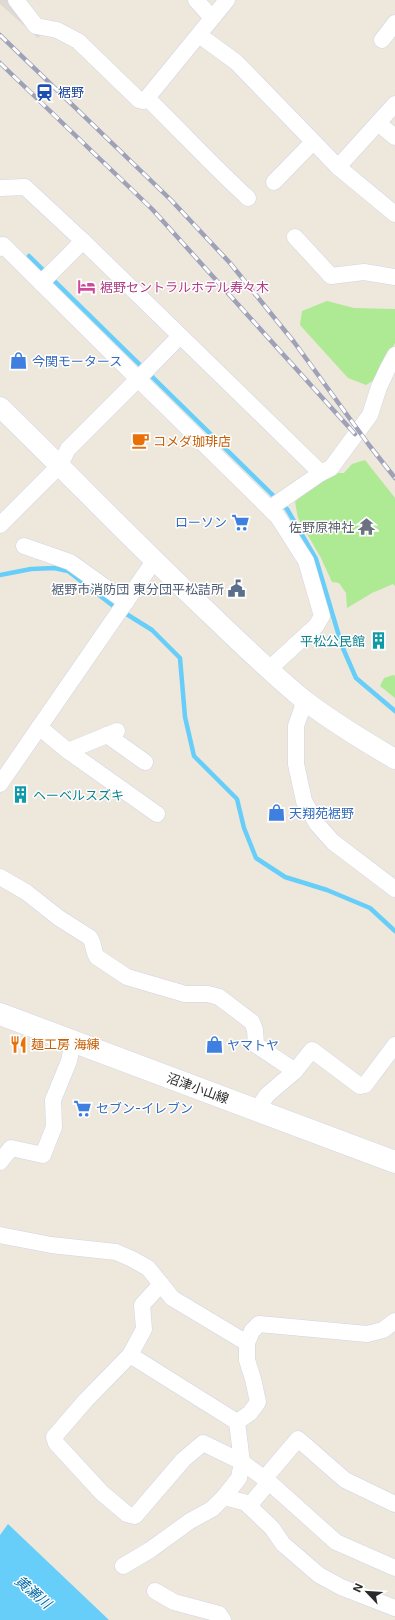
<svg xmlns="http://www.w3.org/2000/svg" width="395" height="1620" font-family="Inter,'Noto Sans JP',sans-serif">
	<rect width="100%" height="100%" fill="#eee7dc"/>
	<!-- green -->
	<g fill="#aee993">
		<path d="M 327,301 L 354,308 L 395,309 L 395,343 L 376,379 L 366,385 L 348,378 L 300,325 L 302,311 Z"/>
		<path d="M 365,460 L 395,498 L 395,586 L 393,584 L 372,593 L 347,608 L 346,593 L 339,583 L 332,582 L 321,558 L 298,518 L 295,502 L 312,485 L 331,473 L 344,473 L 352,464 Z"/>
		<path d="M 393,675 L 395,676 L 395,698 L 380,686 L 384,678 Z"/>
	</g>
	<!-- plaza -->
	<path fill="#dedad3" d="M 0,0 L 12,0 L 45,31 L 38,38 L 0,4 Z"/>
	<!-- water -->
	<path fill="#66cef9" d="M 8,1524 L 109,1620 L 0,1620 L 0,1535 Z"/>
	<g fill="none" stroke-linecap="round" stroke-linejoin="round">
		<!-- stream -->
		<g stroke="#66cef9" stroke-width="4.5">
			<path d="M 29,256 L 287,509 L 316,559 L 342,646 L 356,678 L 395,711"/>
			<path d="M 0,575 L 31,569 L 54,568 L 68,571 L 112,605 L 152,630 L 180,658 L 185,717 L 194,756 L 237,799 L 244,828 L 256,858 L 285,877 L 327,890 L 370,908 L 395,931"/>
		</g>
		<defs>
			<g id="minor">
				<path d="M 16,0 L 36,26 L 57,30 L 78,41 L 139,100 L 143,101 L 147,98 C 181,131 213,166 248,198"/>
				<path d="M 196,0 L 212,18"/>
				<path d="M 199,35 L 236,62 L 338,167 L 395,214"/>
				<path d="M 382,40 L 395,23"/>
				<path d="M 147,98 L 227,0"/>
				<path d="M 378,123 L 395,137"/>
				<path d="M 338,167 L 395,104"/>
				<path d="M 274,182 L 313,142"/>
				<path d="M 0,188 L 25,187 L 83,241 L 321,473 L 270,508"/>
				<path d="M 295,237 L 331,276 L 364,272 L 395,277"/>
				<path d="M 0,248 L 3,245 L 138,379 L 180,336"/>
				<path d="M 41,283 L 83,241"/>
				<path d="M 321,473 L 331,468 L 370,415 L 379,387 L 389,366 L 395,355"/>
				<path d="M 0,525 L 60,465 L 68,449 L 138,379 L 278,517 L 306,561 L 322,616 L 316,626 L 268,670"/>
				<path d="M 24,546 L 70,562 L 126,602"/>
				<path d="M 305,700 L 296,726 L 296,764 L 304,801 L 317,824 L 333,842 L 395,889"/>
				<path d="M 39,727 L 68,751 L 157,814"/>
				<path d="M 107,735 L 145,762"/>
				<path d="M 68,751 L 117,731"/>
				<path d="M 0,784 L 154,561"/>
				<path d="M 0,877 L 26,892 L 59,918 L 89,937 C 95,943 92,950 97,957 L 127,977 L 185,994 L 208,994 L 219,997 L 252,1022 L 255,1030 L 256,1045 L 295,1071 L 267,1095 L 257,1110"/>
				<path d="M 295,1071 L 312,1050 L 360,1086 L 365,1085 L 395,1045"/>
				<path d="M 0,1162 L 11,1148 L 43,1155 L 54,1127 L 53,1100 L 69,1061 L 73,1041"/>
				<path d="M 0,1235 L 51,1245 L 116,1252 L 132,1259 L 148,1268 L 161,1284"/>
				<path d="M 247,1343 L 172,1298 L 161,1284 L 142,1305 L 144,1329 L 130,1355 L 86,1400 L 54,1437 L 56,1443 L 102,1493 L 127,1514 L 135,1516 L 183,1460 L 203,1443 L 242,1462 L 269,1482 L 336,1542 L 395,1568"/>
				<path d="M 130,1355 L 237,1422"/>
				<path d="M 264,1479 L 298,1439 L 345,1480 L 395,1504"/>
				<path d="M 269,1482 L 249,1506 L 272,1528 L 283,1544 L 319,1575 L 341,1587 L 395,1608"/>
				<path d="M 224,1497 L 239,1478 L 242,1462 L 237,1422 L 250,1413 L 258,1402 L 253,1379 L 247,1360 L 247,1343 L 252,1331 L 259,1324 L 367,1334 L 383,1330 L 395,1321"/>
				<path d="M 123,1566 L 150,1550 L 190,1521 L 212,1509 L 224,1497 L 247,1503 L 249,1506"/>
				<path d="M 155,1591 L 174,1602 L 219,1614 L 223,1620"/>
			</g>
			<path id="tertiary" d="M 0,407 C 69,474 136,544 206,610 C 238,641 270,672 304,700 C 333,722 364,741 395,759"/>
			<path id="secondary" d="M 0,1014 L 395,1162"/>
		</defs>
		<!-- minor casing -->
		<use href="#minor" stroke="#d1d4e5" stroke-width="17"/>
		<!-- tertiary casing -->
		<use href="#tertiary" stroke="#d1d4e5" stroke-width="21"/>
		<!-- secondary casing -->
		<use href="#secondary" stroke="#d1d4e5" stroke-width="23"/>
		<!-- minor -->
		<use href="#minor" stroke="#fff" stroke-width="16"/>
		<!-- tertiary -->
		<use href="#tertiary" stroke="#fff" stroke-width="20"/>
		<!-- secondary -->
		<use href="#secondary" stroke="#fff" stroke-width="22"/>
		<defs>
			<g id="rail">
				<path d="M 0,35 L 171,200 L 230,263 L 294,342 L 369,445 L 395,478"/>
				<path d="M 0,63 L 152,209 L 355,434"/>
			</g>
		</defs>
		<!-- rail casing -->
		<use href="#rail" stroke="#9ea1b7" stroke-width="4.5"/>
		<!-- rail -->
		<use href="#rail" stroke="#fff" stroke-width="3" stroke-dasharray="9" stroke-linecap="butt"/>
	</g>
	<!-- icons -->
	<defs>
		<symbol id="station-bare" viewBox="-9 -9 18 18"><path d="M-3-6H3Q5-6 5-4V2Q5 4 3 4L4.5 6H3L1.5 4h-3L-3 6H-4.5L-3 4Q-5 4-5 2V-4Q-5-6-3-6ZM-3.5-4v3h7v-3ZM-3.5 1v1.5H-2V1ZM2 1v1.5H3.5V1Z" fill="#1a4fb4" stroke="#fff" stroke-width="2.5" paint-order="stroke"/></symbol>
		<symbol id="hotel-bare" viewBox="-9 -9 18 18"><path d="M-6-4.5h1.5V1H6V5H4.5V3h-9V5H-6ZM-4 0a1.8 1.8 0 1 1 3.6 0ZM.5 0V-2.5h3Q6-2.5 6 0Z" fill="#d1479c" stroke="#fff" stroke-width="2.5" paint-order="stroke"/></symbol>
		<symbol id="shop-bare" viewBox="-9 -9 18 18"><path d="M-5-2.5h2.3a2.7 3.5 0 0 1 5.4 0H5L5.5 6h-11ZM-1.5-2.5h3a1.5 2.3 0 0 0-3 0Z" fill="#3f7fe0" stroke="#fff" stroke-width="2.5" paint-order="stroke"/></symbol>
		<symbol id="cafe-bare" viewBox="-9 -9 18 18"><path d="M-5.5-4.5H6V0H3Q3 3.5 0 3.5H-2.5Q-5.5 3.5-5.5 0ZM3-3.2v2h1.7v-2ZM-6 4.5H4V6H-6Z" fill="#e8710a" stroke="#fff" stroke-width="2.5" paint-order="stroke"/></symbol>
		<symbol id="supermarket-bare" viewBox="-9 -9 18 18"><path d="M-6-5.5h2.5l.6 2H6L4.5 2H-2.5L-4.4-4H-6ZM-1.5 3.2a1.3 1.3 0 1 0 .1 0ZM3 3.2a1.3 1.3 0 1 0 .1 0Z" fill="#3f7fe0" stroke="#fff" stroke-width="2.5" paint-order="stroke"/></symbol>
		<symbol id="temple-bare" viewBox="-9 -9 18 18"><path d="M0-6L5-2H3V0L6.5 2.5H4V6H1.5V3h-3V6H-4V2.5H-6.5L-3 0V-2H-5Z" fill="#6b7280" stroke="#fff" stroke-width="2.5" paint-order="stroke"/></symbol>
		<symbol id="civic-bare" viewBox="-9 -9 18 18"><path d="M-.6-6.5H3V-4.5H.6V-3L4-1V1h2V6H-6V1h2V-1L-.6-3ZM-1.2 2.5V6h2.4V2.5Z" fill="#5c6f8a" stroke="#fff" stroke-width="2.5" paint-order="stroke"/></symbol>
		<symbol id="building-bare" viewBox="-9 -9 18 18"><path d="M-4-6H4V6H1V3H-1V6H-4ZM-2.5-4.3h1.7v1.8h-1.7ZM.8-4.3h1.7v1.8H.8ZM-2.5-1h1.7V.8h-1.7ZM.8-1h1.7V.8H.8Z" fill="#0f9aa8" stroke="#fff" stroke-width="2.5" paint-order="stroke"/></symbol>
		<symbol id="restaurant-bare" viewBox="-9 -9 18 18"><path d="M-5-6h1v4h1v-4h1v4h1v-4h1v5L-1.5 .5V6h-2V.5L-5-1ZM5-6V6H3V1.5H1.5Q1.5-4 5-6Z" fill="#e8710a" stroke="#fff" stroke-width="2.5" paint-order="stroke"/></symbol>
	</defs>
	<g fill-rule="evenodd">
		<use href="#station-bare" x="32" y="80" width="25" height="25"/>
		<use href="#hotel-bare" x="74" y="274" width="25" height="25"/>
		<use href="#shop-bare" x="6" y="348" width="25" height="25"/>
		<use href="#cafe-bare" x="128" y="428" width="25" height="25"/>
		<use href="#supermarket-bare" x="228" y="510" width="25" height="25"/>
		<use href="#temple-bare" x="354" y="514" width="25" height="25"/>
		<use href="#civic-bare" x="224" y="576" width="25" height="25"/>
		<use href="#building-bare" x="366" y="628" width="25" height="25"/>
		<use href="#building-bare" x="8" y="782" width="25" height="25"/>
		<use href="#shop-bare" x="264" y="800" width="25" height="25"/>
		<use href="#restaurant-bare" x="6" y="1032" width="25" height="25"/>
		<use href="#shop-bare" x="202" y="1032" width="25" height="25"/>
		<use href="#supermarket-bare" x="70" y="1096" width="25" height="25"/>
	</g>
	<g text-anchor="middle" stroke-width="3" stroke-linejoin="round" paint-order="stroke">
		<!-- transit labels -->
		<g font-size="13" fill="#164399" stroke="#fff" text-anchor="start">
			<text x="58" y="97">裾野</text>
		</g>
		<!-- hotel labels -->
		<g font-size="13" fill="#b23c85" stroke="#fff" text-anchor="start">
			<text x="100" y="292">裾野セントラルホテル寿々木</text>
		</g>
		<!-- shop labels -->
		<g font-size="13" fill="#366cbe" stroke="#fff" text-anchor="start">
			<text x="32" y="366">今関モータース</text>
			<text x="227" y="527" text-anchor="end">ローソン</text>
			<text x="289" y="818">天翔苑裾野</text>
			<text x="227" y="1050">ヤマトヤ</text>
			<text x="96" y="1113">セブン-イレブン</text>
		</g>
		<!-- food labels -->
		<g font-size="13" fill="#c56008" stroke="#fff" text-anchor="start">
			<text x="153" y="446">コメダ珈琲店</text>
			<text x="31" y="1049">麺工房 海練</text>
		</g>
		<!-- worship labels -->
		<g font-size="13" fill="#5b616d" stroke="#fff" text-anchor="end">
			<text x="354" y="532">佐野原神社</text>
		</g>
		<!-- service labels -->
		<g font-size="13" fill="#4e5e75" stroke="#fff" text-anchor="end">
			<text x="224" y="594">裾野市消防団 東分団平松詰所</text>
		</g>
		<!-- culture labels -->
		<g font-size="13" fill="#0d838f" stroke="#fff" text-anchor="end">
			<text x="365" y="646">平松公民館</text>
			<text x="33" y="800" text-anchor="start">ヘーベルスズキ</text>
		</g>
		<!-- street labels -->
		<g font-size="13" fill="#2b2b2b" stroke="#fff">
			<text transform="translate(198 1088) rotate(20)" y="5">沼津小山線</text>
		</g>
		<!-- water labels -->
		<g font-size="14" font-style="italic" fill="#026ba8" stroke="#fff">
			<text transform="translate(33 1592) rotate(40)" y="5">黄瀬川</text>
		</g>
	</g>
	<!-- north arrow -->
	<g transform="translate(367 1592) rotate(295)" stroke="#ffffff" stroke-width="3" paint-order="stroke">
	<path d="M0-3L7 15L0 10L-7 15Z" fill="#2b2b2b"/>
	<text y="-6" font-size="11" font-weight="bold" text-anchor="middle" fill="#2b2b2b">N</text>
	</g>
</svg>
